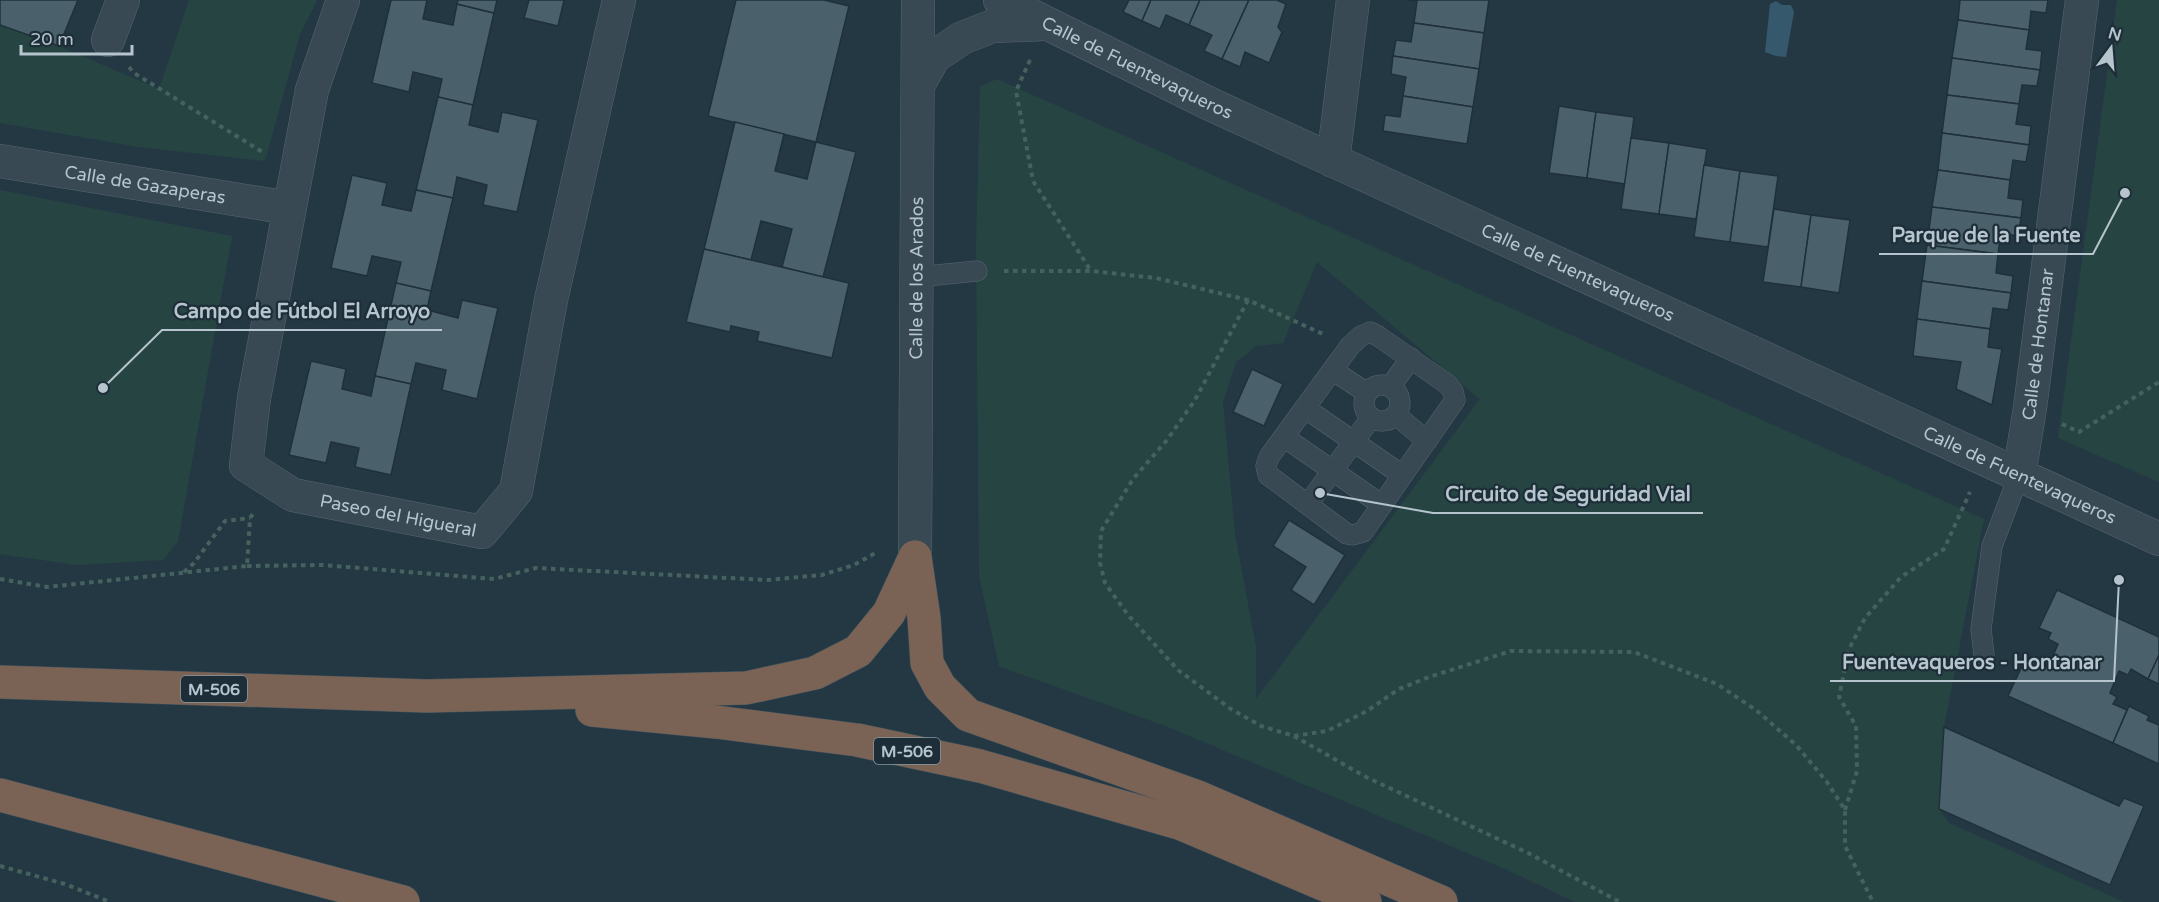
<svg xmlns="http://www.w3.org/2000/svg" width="2159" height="902" font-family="'Varela Round',sans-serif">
	<rect width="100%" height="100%" fill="#243844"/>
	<!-- green -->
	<g fill="#264542" fill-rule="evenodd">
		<path d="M 189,0 L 317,0 L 300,34 L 265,161 L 139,147 L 0,123 L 0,25 L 59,46 L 159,89 Z"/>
		<path d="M 2117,0 L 2159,0 L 2159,482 L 2058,438 Z"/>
		<path d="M 997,79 L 1984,519 L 1944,727 L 1939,809 L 1949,823 L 2124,902 L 1575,902 L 1503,868 L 1168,727 L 999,666 L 979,576 L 976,245 L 980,87 ZM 1317,262 L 1480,399 L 1256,699 L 1256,647 L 1235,534 L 1223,402 L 1236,362 L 1256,346 L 1283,343 Z"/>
		<path d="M 0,190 L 232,236 L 178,541 L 163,560 L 77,565 L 0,554 Z"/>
	</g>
	<!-- water -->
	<path fill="#36586c" d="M 1776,1 L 1782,5 L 1791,5 L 1794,12 L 1786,57 L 1776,56 L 1765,52 L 1770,4 Z"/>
	<!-- building -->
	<g fill="#4a616c" stroke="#1f303b" stroke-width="1.5">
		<path d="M 0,0 L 78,0 L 59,46 L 0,25 Z"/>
		<path d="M 391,0 L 427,0 L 423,19 L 453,25 L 457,4 L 494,13 L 473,105 L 438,97 L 442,79 L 413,72 L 409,92 L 372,83 Z"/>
		<path d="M 458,0 L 497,0 L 494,13 L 457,4 Z"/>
		<path d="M 529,0 L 564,0 L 558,26 L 524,18 Z"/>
		<path d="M 736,0 L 824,0 L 849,6 L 816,142 L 708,116 Z"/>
		<path d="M 1129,0 L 1151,0 L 1142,21 L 1123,12 Z"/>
		<path d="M 1151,0 L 1200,0 L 1189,25 L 1166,15 L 1160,29 L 1142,21 Z"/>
		<path d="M 1200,0 L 1249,0 L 1222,59 L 1204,51 L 1212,35 L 1189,25 Z"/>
		<path d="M 1249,0 L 1277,0 L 1286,4 L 1278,27 L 1282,32 L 1269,63 L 1245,52 L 1240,67 L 1222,59 Z"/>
		<path d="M 1407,0 L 1489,0 L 1484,33 L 1414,23 L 1417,1 Z"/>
		<path d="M 1960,0 L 2048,0 L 2046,13 L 2031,11 L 2029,30 L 1958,20 Z"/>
		<path d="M 1958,20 L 2029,30 L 2026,49 L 2042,51 L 2040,70 L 1952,58 Z"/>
		<path d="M 1414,23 L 1484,33 L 1479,69 L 1393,56 L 1396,40 L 1411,42 Z"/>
		<path d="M 1393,56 L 1479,69 L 1473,107 L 1403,96 L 1406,77 L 1391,74 Z"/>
		<path d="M 1952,58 L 2040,70 L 2037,86 L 2022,85 L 2019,104 L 1947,95 Z"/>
		<path d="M 1947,95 L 2019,104 L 2016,124 L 2031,126 L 2029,145 L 1942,133 Z"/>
		<path d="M 1403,96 L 1473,107 L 1467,144 L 1383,131 L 1385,115 L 1400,117 Z"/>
		<path d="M 438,97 L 473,105 L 469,125 L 498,132 L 502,112 L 538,120 L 517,212 L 483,205 L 487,185 L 457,177 L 453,198 L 416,190 Z"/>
		<path d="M 1559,106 L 1596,112 L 1587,178 L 1549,173 Z"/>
		<path d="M 1596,112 L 1634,117 L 1625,184 L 1587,178 Z"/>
		<path d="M 735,122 L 784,134 L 775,171 L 807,179 L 816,142 L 856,152 L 823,277 L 782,267 L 792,229 L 761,221 L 751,260 L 704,249 Z"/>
		<path d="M 1942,133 L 2029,145 L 2026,162 L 2013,160 L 2010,180 L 1938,170 Z"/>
		<path d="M 1631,138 L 1669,143 L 1659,214 L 1621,209 Z"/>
		<path d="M 1669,143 L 1707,149 L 1696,219 L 1659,214 Z"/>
		<path d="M 1704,165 L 1740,171 L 1730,242 L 1694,237 Z"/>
		<path d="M 1938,170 L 2010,180 L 2008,198 L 2023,200 L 2021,218 L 1932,207 Z"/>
		<path d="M 1740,171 L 1778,176 L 1768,247 L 1730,242 Z"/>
		<path d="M 352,175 L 387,183 L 382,205 L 411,211 L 416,190 L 453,198 L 431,291 L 396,283 L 401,262 L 372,256 L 367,276 L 331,268 Z"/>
		<path d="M 1932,207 L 2021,218 L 2018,236 L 2001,233 L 1998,254 L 1927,245 Z"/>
		<path d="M 1774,209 L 1811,215 L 1801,287 L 1763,282 Z"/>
		<path d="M 1811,215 L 1850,220 L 1839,293 L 1801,287 Z"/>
		<path d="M 1927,245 L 1998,254 L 1996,273 L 2013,276 L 2011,293 L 1922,281 Z"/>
		<path d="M 704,249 L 849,283 L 832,358 L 757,341 L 759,332 L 731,326 L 730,332 L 686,322 Z"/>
		<path d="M 1922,281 L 2011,293 L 2008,310 L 1993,308 L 1990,329 L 1917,319 Z"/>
		<path d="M 396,283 L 431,291 L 427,310 L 458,318 L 462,300 L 498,308 L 477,399 L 442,390 L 446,370 L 416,363 L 411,384 L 375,376 Z"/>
		<path d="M 1917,319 L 1990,329 L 1988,347 L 2002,349 L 1992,405 L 1956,389 L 1961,362 L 1913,356 Z"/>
		<path d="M 311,361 L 346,369 L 342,389 L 371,396 L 375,376 L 411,384 L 391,475 L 355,467 L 359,448 L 331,442 L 326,463 L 289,455 Z"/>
		<path d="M 1252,369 L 1283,384 L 1264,426 L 1233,412 Z"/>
		<path d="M 1289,520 L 1345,555 L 1314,605 L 1291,590 L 1306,567 L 1273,546 Z"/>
		<path d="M 2057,590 L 2159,637 L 2159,655 L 2148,679 L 2131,669 L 2128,675 L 2119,671 L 2110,693 L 2117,697 L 2113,704 L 2127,710 L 2113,743 L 2008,696 L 2024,662 L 2037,669 L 2039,664 L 2048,667 L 2058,644 L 2048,639 L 2051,633 L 2039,628 Z"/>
		<path d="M 2159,655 L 2159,684 L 2148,679 Z"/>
		<path d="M 2129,706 L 2149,716 L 2147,720 L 2159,725 L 2159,764 L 2113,743 Z"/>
		<path d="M 1944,727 L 2119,806 L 2124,798 L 2144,806 L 2110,885 L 1939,809 Z"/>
	</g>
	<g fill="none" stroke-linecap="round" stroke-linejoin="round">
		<defs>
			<g id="service">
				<path d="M 916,277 L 977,271"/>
				<path d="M 1370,332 L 1378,336 L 1447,384 L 1453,391 L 1455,400 L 1363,532 L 1353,535 L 1347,534 L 1268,475 L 1266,466 L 1269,457 L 1350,346 L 1361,336 Z"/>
				<path d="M 1334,371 L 1367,393"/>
				<circle cx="1382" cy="403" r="18"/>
				<path d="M 1390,387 L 1411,358"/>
				<path d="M 1305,408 L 1402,475"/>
				<path d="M 1396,415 L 1427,441"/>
				<path d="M 1284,437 L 1382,505"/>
				<path d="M 1308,504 L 1371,418"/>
				<path d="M 1984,655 L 1981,629 L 1992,546 L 2019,475"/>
			</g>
			<g id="minor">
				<path id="s1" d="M 343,0 L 312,90 L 254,398 L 246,465 L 293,495 L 482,532 L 516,491 L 551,300 L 619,0"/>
				<path id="s2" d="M 1000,0 L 1210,104 L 2159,539"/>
				<path d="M 108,40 L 123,0"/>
				<path d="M 918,85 L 934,57 L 962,38 L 993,26 L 1045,24"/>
				<path id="s3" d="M 0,161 L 289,208"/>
				<path d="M 1333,161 L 1353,0"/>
				<path id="s4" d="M 2019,475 L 2030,408 L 2082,0"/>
			</g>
			<g id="tertiary">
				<path id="s5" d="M 915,557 L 918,0"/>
			</g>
			<g id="motorway">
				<path d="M 915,557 L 924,618 L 927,663 L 940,687 L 968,715 L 1198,797 L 1441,902"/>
				<path d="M 0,682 L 427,696 L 746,688 L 815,673 L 858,651 L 889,613 L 915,557"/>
				<path d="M 592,710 L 716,722 L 857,740 L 980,766 L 1182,824 L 1365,902"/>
				<path d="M 0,795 L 403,902"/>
			</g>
		</defs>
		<!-- service casing -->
		<use href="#service" stroke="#576771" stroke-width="21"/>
		<!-- minor casing -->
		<use href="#minor" stroke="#576771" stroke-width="34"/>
		<!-- tertiary casing -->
		<use href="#tertiary" stroke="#576771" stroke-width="34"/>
		<!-- motorway casing -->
		<use href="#motorway" stroke="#43545e" stroke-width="34"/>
		<!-- path -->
		<g stroke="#46625f" stroke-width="4" stroke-dasharray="4.5 4.5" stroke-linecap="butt">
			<path d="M 1030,60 L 1016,91 L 1033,181 L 1091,271"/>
			<path d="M 129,67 L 134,73 L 264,153"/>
			<path d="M 1004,271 L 1091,271 L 1156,278 L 1248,300 L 1323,334"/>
			<path d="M 1248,300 L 1195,400 L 1167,440 L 1133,479 L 1101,531 L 1100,563 L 1105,583 L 1128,615 L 1178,670 L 1231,709 L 1261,726 L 1294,736 L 1327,731 L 1367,711 L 1399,689 L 1429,677 L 1511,651 L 1634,652 L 1717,684 L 1756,710 L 1796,745 L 1827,782 L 1845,810 L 1845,846 L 1873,902"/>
			<path d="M 2062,424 L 2079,432 L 2159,382"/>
			<path d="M 247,566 L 323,565 L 494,579 L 536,568 L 767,580 L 822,575 L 854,565 L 877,552"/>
			<path d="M 184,572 L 194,563 L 225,521 L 250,518"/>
			<path d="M 0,579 L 47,587 L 247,566 L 250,518 L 255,511"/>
			<path d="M 1294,736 L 1366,777 L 1528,853 L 1620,902"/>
			<path d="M 1845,810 L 1857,771 L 1856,726 L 1839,697 L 1849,649 L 1865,618 L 1901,577 L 1944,549 L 1970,492"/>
			<path d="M 0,866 L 65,884 L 110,902"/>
		</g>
		<!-- service -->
		<use href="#service" stroke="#384953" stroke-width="20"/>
		<!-- minor -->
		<use href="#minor" stroke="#384953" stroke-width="33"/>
		<!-- tertiary -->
		<use href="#tertiary" stroke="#384953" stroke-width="33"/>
		<!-- motorway -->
		<use href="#motorway" stroke="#7a6355" stroke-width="33"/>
	</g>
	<g text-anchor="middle" stroke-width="4.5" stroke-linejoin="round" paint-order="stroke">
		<!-- shield labels -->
		<g fill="#1d2e39" stroke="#8897a1" stroke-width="1.5">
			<rect x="181" y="676" width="66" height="26" rx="4.5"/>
			<rect x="874" y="738" width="66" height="26" rx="4.5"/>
		</g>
		<g font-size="16" font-weight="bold" fill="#b6c4cd">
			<text x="214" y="695">M-506</text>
			<text x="907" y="757">M-506</text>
		</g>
		<!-- street labels -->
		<g font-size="18" fill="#b6c4cd" stroke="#1d2e39">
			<text dy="6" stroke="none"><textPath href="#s2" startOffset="153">Calle de Fuentevaqueros</textPath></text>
			<text dy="6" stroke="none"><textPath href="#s3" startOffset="147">Calle de Gazaperas</textPath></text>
			<text dy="6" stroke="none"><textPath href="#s2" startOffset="639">Calle de Fuentevaqueros</textPath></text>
			<text dy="6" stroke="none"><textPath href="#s5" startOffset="279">Calle de los Arados</textPath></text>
			<text dy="6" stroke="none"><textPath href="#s4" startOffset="132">Calle de Hontanar</textPath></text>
			<text dy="6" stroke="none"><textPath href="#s2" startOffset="1125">Calle de Fuentevaqueros</textPath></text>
			<text dy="6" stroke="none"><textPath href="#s1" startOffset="639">Paseo del Higueral</textPath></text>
		</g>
	</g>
	<!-- callouts -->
	<path fill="none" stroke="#b6c4cd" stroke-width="2" d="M2125 193L2093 254H1879M103 388L162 330H442M1320 493L1433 513H1703M2119 580L2114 681H1830"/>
	<g fill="#b6c4cd" stroke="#1d2e39" stroke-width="2">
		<circle cx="2125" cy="193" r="6"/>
		<circle cx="103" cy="388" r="6"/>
		<circle cx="1320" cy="493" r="6"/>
		<circle cx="2119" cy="580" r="6"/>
	</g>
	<g font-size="20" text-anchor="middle" font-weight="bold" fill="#b6c4cd" stroke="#1d2e39" stroke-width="4.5" stroke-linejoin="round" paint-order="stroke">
		<text x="1986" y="242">Parque de la Fuente</text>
		<text x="302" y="318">Campo de Fútbol El Arroyo</text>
		<text x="1568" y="501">Circuito de Seguridad Vial</text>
		<text x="1972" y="669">Fuentevaqueros - Hontanar</text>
	</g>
	<!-- north arrow -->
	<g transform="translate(2111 48) rotate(16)" stroke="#1d2e39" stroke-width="4.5" paint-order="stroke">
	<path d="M0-4.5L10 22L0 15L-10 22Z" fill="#b6c4cd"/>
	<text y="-9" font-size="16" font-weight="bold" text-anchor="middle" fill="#b6c4cd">N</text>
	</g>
	<!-- scale -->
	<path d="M21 45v9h111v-9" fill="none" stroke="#b6c4cd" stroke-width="3"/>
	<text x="30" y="45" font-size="18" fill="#b6c4cd" stroke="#1d2e39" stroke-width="4.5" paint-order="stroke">20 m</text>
</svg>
